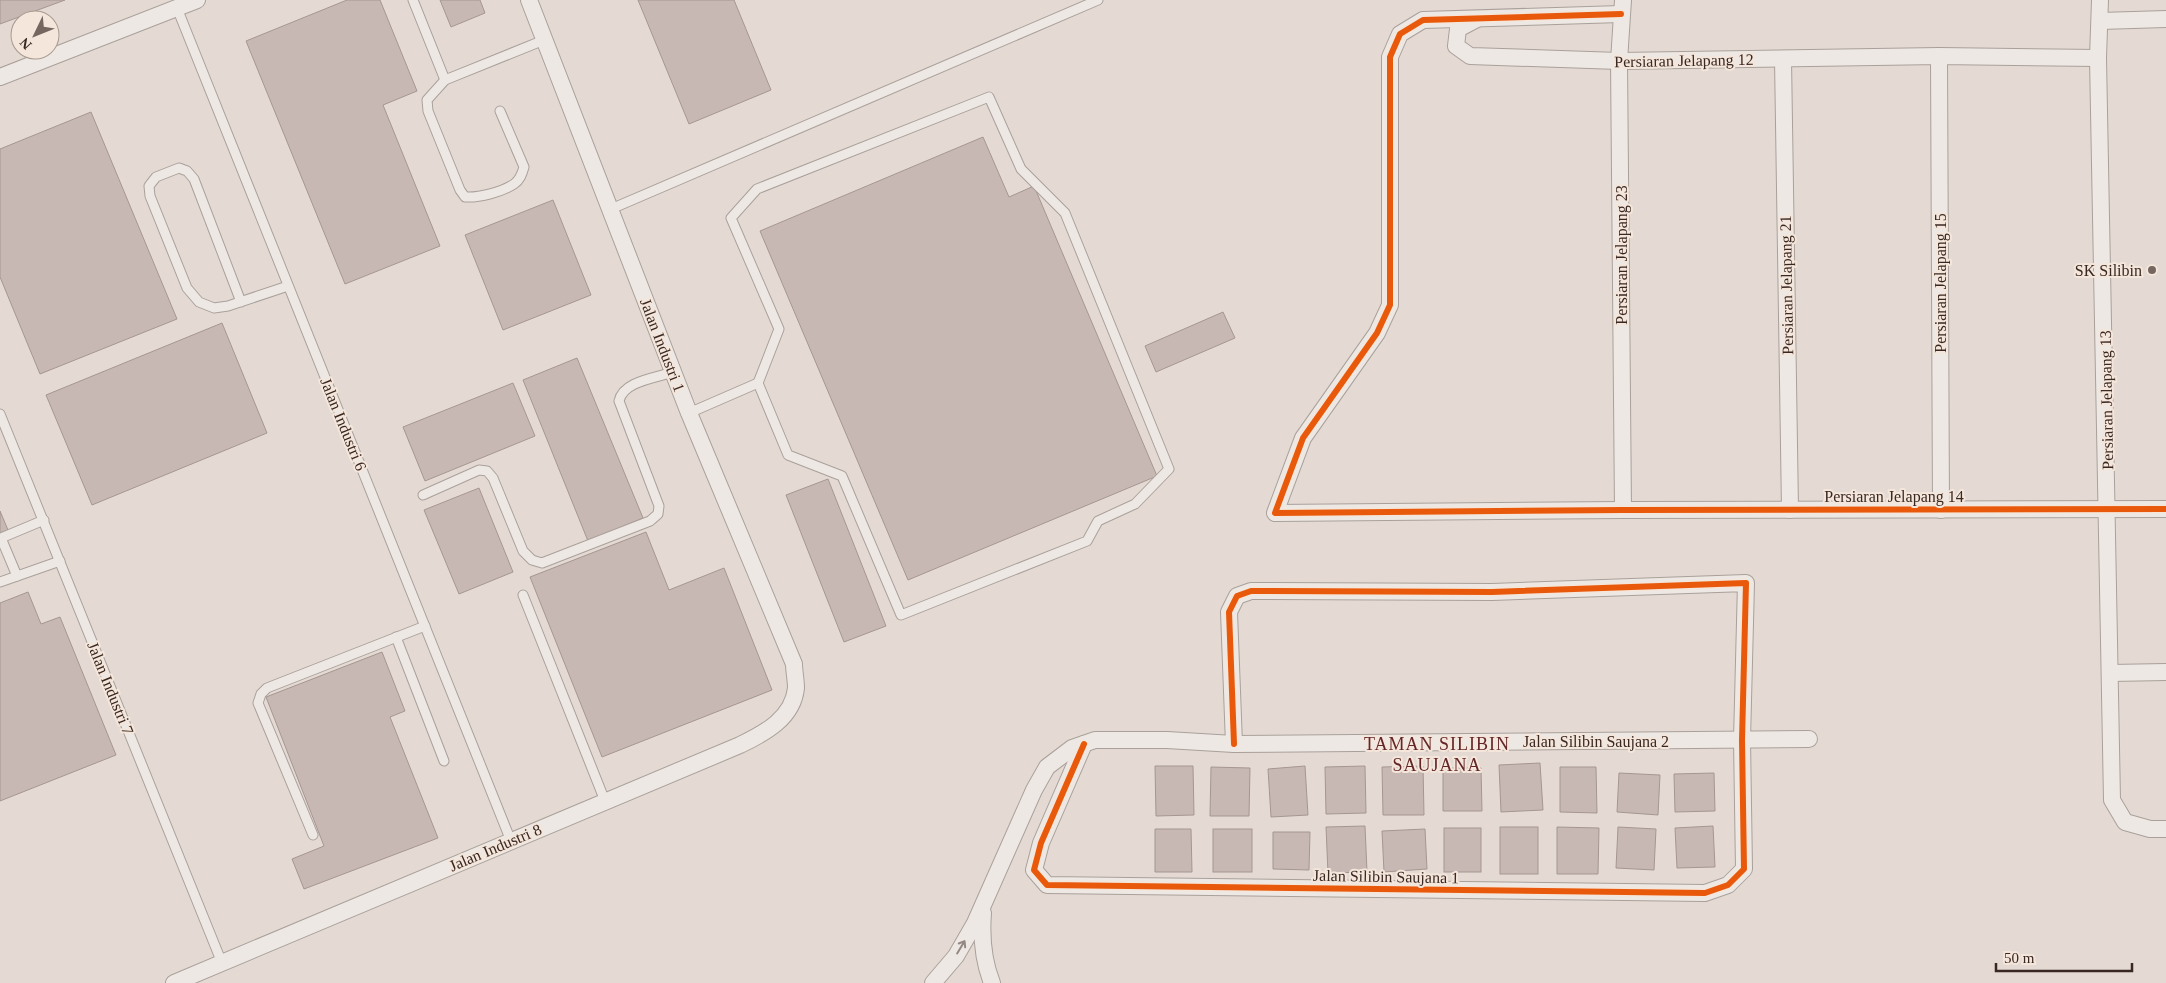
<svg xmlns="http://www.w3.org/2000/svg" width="2166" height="983" font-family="Georgia,serif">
	<rect width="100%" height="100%" fill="#e4dad3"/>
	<!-- building -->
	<g fill="#c8b8b4" stroke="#a59692">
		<path d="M 0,0 L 65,0 L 0,24 Z"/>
		<path d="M 347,0 L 380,0 L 417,91 L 383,105 L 440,246 L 345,284 L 246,41 Z"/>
		<path d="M 440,0 L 480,0 L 485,13 L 451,27 Z"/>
		<path d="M 638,0 L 734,0 L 771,90 L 689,124 Z"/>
		<path d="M 91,112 L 177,319 L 40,374 L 0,277 L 0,149 Z"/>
		<path d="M 983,137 L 1009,197 L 1034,186 L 1157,476 L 908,580 L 760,231 Z"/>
		<path d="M 553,200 L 591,295 L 503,330 L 465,235 Z"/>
		<path d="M 1223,312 L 1235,338 L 1156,372 L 1145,346 Z"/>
		<path d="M 222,323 L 267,433 L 92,505 L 46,395 Z"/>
		<path d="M 577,358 L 643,518 L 588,541 L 523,380 Z"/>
		<path d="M 513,383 L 535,436 L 425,481 L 403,427 Z"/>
		<path d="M 828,479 L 886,626 L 844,642 L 786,495 Z"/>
		<path d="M 479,488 L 513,572 L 459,594 L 424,510 Z"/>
		<path d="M 0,511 L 8,530 L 0,533 Z"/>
		<path d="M 646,532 L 669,590 L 724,568 L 772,690 L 602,757 L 530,577 Z"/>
		<path d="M 28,592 L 41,624 L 60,617 L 116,755 L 0,801 L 0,603 Z"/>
		<path d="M 382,652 L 405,711 L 390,717 L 438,838 L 304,889 L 292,859 L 324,846 L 266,697 Z"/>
		<path d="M 1540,763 L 1543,810 L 1501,812 L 1499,765 Z"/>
		<path d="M 1155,766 L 1193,766 L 1194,815 L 1156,816 Z"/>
		<path d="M 1305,766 L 1308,815 L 1271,817 L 1268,769 Z"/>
		<path d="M 1365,766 L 1366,813 L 1326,814 L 1325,767 Z"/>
		<path d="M 1423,766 L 1424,815 L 1383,815 L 1382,767 Z"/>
		<path d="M 1211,767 L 1250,768 L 1249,816 L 1210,816 Z"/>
		<path d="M 1560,767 L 1596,767 L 1597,813 L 1560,812 Z"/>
		<path d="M 1443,768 L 1481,768 L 1482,811 L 1443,811 Z"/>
		<path d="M 1619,773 L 1660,775 L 1658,815 L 1617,812 Z"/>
		<path d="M 1714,773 L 1715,811 L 1675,812 L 1674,774 Z"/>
		<path d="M 1365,826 L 1367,872 L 1328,873 L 1326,827 Z"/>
		<path d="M 1713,826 L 1715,867 L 1677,868 L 1675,828 Z"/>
		<rect x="1500" y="827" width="38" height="47"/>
		<path d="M 1557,827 L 1599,828 L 1598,874 L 1557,874 Z"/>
		<path d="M 1618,827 L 1656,829 L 1654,870 L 1616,868 Z"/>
		<rect x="1444" y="828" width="37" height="44"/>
		<path d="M 1155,829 L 1191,829 L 1192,872 L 1155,872 Z"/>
		<rect x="1213" y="829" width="39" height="43"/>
		<path d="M 1425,829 L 1427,869 L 1384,872 L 1382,831 Z"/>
		<path d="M 1273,832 L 1310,832 L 1309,870 L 1273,869 Z"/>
	</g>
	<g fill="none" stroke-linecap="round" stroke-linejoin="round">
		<defs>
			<g id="service">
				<path d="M 413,0 L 445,80"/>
				<path d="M 177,8 L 511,841"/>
				<path d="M 989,97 L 1021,169 L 1065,213 L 1169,469 L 1135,504 L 1098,521 L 1087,541 L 901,615 L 842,476 L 788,455 L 758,383 L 779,329 L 731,218 L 757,189 Z"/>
				<path d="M 500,111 L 524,167 C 522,174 520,180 514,184 C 502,192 479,198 465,197 L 460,190 L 428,111 L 427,100 L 445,80 L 544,40"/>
				<path d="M 611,209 L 1098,0"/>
				<path d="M 241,302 L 194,179 L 187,171 L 179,168 L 156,177 L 149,186 L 150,196 L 187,288 L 199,302 L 214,308 L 228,306 L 288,286"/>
				<path d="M 689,413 L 758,383"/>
				<path d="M 0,414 L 222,963"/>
				<path d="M 423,495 L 479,470 L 487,471 L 493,478 L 523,551 L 532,560 L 542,563 L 650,521 L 658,514 L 659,506 L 619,401 C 623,381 656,378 673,372"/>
				<path d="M 17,576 L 1,538 L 44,520"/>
				<path d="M 0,582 L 60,561"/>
				<path d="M 523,595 L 605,801"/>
				<path d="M 396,637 L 444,761"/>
				<path d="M 313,835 L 258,703 L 261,694 L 267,688 L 425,626"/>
			</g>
			<g id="minor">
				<path d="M 2100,0 L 2098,58 L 2112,800 L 2125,822 L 2150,829 L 2166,829"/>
				<path d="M 1621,14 L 1423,20 L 1400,34 L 1390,57 L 1390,305 L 1377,333 L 1303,438 L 1275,513 L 1623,510 L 2166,509"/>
				<path d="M 1477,19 L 1458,29 L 1456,46 L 1470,56 L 1619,61 L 1939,56 L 2098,58"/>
				<path d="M 2100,21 L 2166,19"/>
				<path d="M 1939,56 L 1941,510"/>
				<path d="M 1783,59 L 1790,510"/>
				<path d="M 0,77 L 197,0"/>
				<path d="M 1623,510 L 1619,61 L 1623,0"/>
				<path d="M 2110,673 L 2166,672"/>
				<path d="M 1084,744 L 1041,843 L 1034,870 L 1047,885 L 1705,893 L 1728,885 L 1744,869 L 1742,740 L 1746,583 L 1492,592 L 1251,591 L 1237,596 L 1229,612 L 1234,744"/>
				<path d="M 983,913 C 981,938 983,960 992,983"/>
				<path d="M 174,983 L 740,745 C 765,733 793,718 796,688 C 796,680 794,671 794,664 L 689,413 L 529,0"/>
				<path d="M 933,983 L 956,956 L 975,923 L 1034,790 L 1047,767 L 1072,748 L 1095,740 L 1167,740 L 1234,744 L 1809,739"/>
			</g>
		</defs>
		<!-- service casing -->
		<use href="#service" stroke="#aaa09b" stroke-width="11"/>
		<!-- minor casing -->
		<use href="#minor" stroke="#aaa09b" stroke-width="18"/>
		<!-- service -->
		<use href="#service" stroke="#ede8e3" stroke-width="9"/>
		<!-- minor -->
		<use href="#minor" stroke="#ede8e3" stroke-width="16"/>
		<defs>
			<g id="cycleway">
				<path d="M 1621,14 L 1423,20 L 1400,34 L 1390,57 L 1390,305 L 1377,333 L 1303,438 L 1275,513 L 1623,510 L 2166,509"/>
				<path d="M 1084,744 L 1041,843 L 1034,870 L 1047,885 L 1705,893 L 1728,885 L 1744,869 L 1742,740 L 1746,583 L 1492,592 L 1251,591 L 1237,596 L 1229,612 L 1234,744"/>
			</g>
		</defs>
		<!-- cycleway casing -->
		<use href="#cycleway" stroke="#f4e6da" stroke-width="9"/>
		<!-- cycleway -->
		<use href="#cycleway" stroke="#e8590c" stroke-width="6"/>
	</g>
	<!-- one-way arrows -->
	<defs><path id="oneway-shaft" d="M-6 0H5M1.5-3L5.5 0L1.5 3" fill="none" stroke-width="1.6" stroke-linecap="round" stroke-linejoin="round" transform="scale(1.25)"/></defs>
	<use stroke="#938882" href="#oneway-shaft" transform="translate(961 947) rotate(-59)"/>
	<!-- markers -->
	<circle fill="#756660" stroke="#f4e6da" stroke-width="2" cx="2152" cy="270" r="5"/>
	<g text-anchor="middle" stroke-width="4" stroke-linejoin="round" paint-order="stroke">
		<!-- street labels -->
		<g font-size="16" fill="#392722" stroke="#f4e6da">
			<text transform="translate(1684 60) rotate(-1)" y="6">Persiaran Jelapang 12</text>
			<text transform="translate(1621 255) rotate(-90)" y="6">Persiaran Jelapang 23</text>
			<text transform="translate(1940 283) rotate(-90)" y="6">Persiaran Jelapang 15</text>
			<text transform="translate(1786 285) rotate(-91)" y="6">Persiaran Jelapang 21</text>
			<text transform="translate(663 345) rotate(69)" y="6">Jalan Industri 1</text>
			<text transform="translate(2106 400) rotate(-91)" y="6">Persiaran Jelapang 13</text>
			<text transform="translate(344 424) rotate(68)" y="6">Jalan Industri 6</text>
			<text x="1894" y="502">Persiaran Jelapang 14</text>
			<text transform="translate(111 688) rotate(68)" y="6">Jalan Industri 7</text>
			<text x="1596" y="747">Jalan Silibin Saujana 2</text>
			<text transform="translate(495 847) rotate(-23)" y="6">Jalan Industri 8</text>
			<text transform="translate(1386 876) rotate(1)" y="6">Jalan Silibin Saujana 1</text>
		</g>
		<!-- poi labels -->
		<g font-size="16" fill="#392722" stroke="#f4e6da" text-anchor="end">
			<text x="2142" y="276">SK Silibin</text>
		</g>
		<!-- neighbourhood labels -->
		<g font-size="18" letter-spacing="1" fill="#632528" stroke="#f4e6da">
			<text x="1437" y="750">TAMAN SILIBIN<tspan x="1437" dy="21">SAUJANA</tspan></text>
		</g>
	</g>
	<!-- north arrow -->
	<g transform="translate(35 35) rotate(227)"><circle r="24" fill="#f4e6da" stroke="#a99a90"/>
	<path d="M0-4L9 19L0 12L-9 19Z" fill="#756660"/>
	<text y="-8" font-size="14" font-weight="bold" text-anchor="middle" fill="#392722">N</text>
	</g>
	<!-- scale -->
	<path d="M1996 963v8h136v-8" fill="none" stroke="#392722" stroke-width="2.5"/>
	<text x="2004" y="963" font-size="15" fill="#392722" stroke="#f4e6da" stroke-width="4" paint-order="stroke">50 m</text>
</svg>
